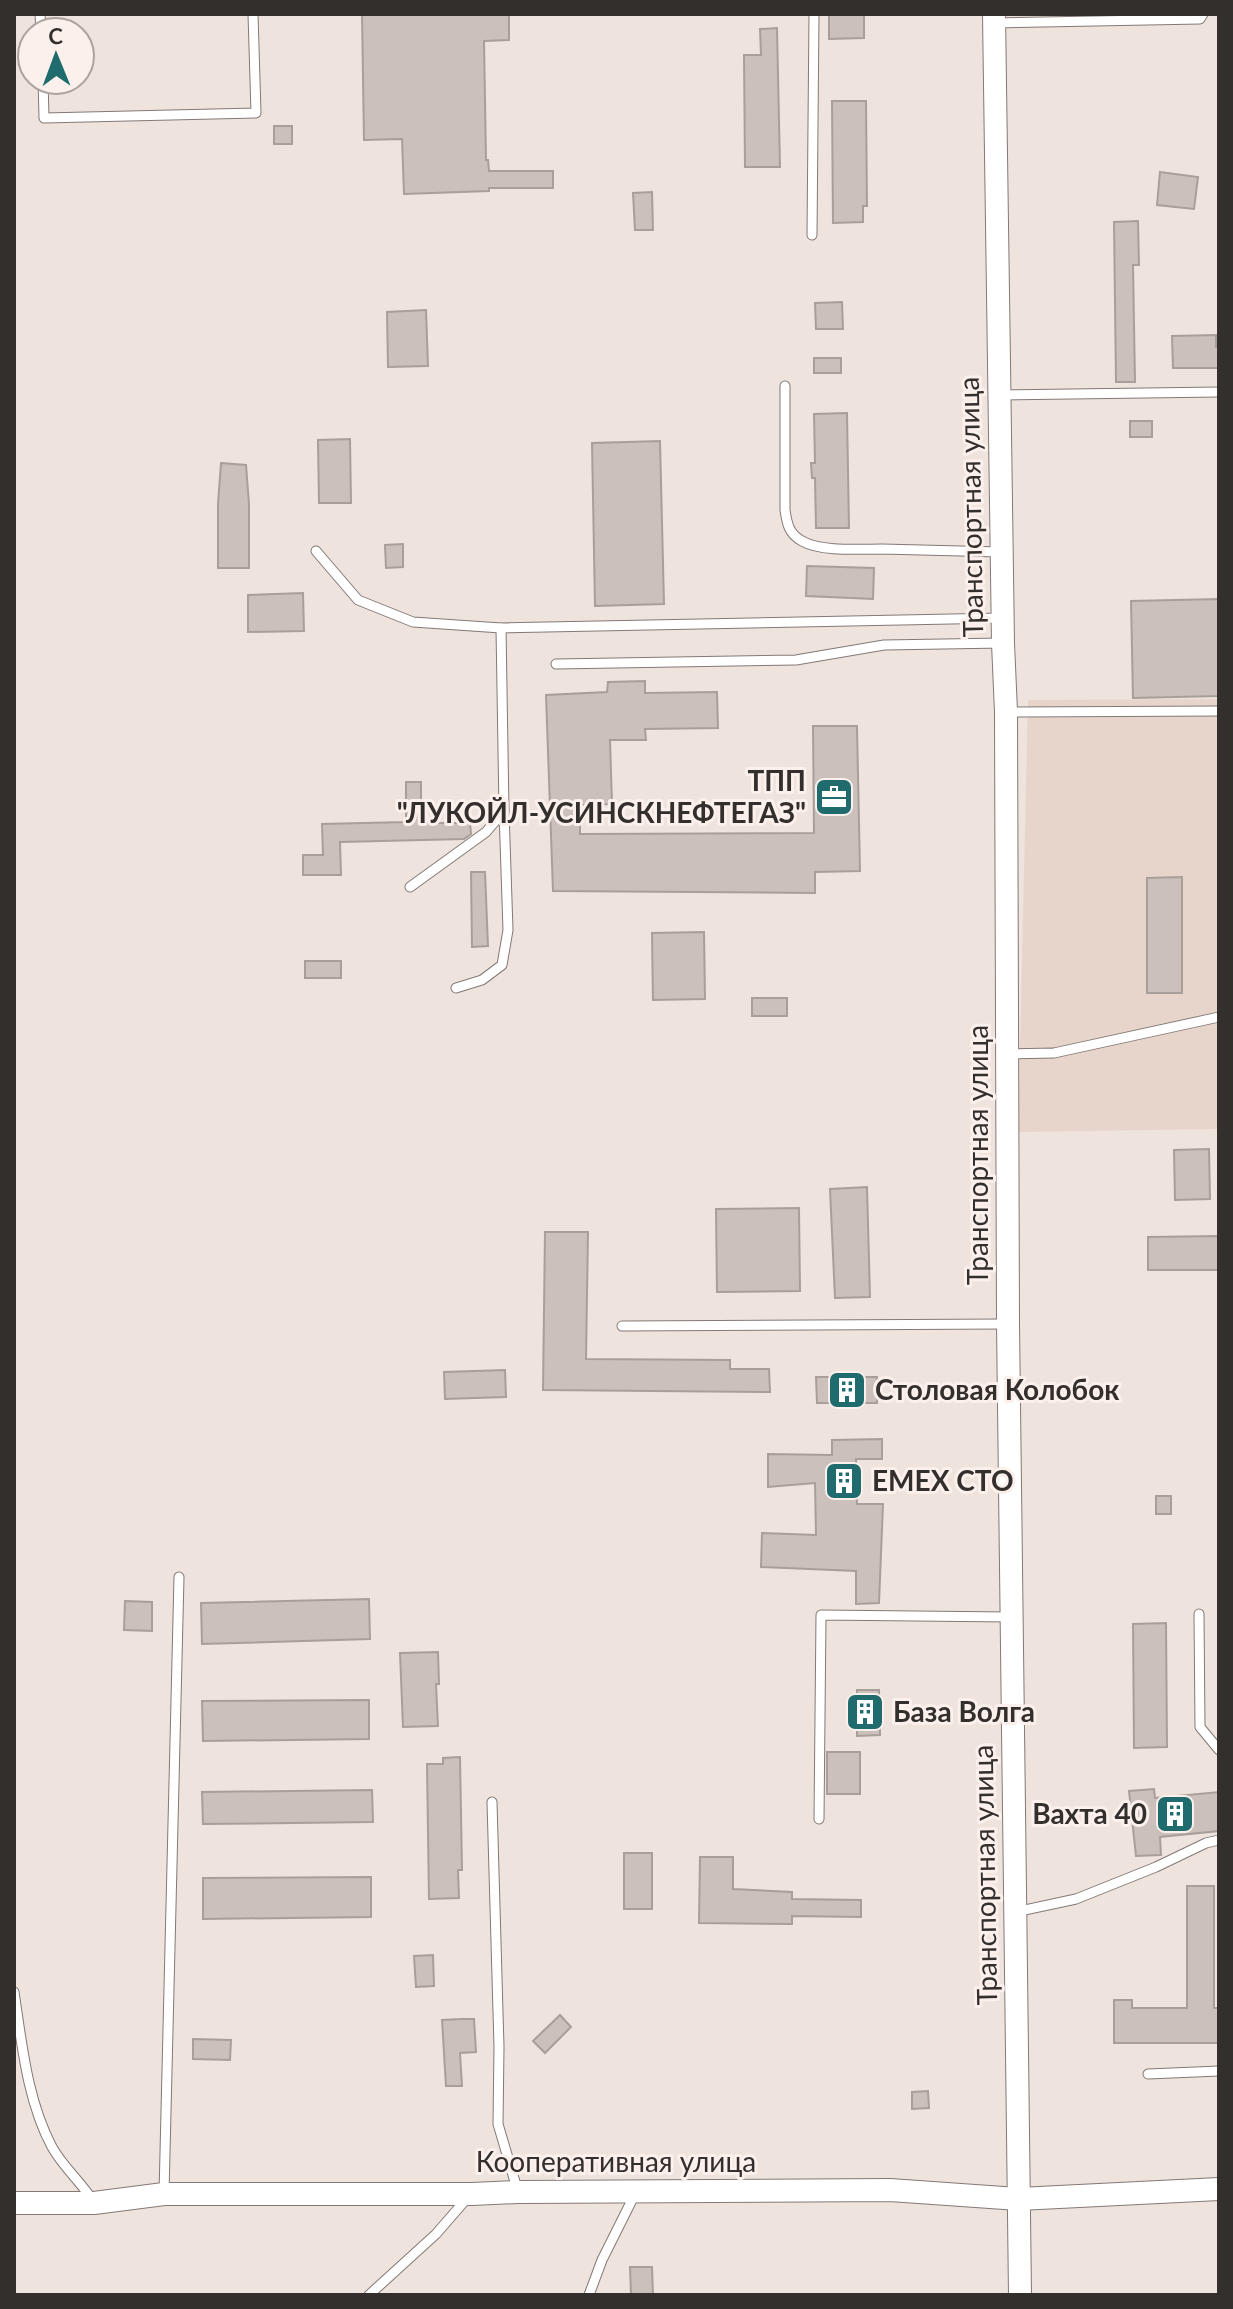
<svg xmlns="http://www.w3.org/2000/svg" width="1233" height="2309" font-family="Lato,sans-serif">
	<rect width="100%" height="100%" fill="#eee3dd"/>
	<!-- built -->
	<path fill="#e7d5cc" d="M 1219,699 L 1219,1129 L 1018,1132 L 1028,700 Z"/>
	<!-- building -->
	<g fill="#cbc0bb" stroke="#a99f9a" stroke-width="2">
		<path d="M 362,14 L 509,14 L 509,40 L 484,41 L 486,160 L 488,160 L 489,171 L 553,171 L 553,188 L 489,188 L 489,191 L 404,194 L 402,139 L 364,140 Z"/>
		<path d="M 829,14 L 864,14 L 864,38 L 829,39 Z"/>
		<path d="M 777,28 L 780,167 L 745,167 L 744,55 L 761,55 L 760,29 Z"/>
		<path d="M 832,101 L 866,101 L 867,206 L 863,206 L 863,222 L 833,223 Z"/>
		<rect x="274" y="126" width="18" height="18"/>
		<path d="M 1160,172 L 1198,177 L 1194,209 L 1157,205 Z"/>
		<path d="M 652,192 L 653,230 L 635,230 L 633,193 Z"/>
		<path d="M 1138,221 L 1139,265 L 1133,265 L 1135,382 L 1116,382 L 1114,222 Z"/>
		<path d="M 842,302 L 843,329 L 816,329 L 815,303 Z"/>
		<path d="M 426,310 L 428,366 L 388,367 L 387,312 Z"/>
		<path d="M 1216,335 L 1216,347 L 1219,347 L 1219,368 L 1173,368 L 1172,336 Z"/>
		<rect x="814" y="358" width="27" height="15"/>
		<path d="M 847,413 L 849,528 L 816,528 L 815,478 L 812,478 L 811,463 L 815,463 L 814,414 Z"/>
		<rect x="1130" y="421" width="22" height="16"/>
		<path d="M 350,439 L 351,503 L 319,503 L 318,440 Z"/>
		<path d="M 660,441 L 664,604 L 595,606 L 592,443 Z"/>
		<path d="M 221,463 L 246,465 L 249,504 L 249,568 L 218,568 L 218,504 Z"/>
		<path d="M 403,544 L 403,567 L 386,568 L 385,545 Z"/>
		<path d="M 807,566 L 874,568 L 873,599 L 806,596 Z"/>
		<path d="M 303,593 L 304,631 L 248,632 L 248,595 Z"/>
		<path d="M 1219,599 L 1219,696 L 1133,698 L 1131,601 Z"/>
		<path d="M 645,681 L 645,693 L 717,692 L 718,728 L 645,729 L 646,740 L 610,740 L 612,804 L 580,805 L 580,834 L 814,833 L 813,726 L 857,726 L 860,871 L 815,872 L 815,893 L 553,891 L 546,695 L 607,692 L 608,682 Z"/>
		<path d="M 406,782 L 421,782 L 421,823 L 470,823 L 471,834 L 464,839 L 340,842 L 341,875 L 303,875 L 303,855 L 323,855 L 322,824 L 406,822 Z"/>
		<path d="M 471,872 L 485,872 L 488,946 L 472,947 Z"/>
		<path d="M 1182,877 L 1182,993 L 1147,993 L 1147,878 Z"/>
		<path d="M 704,932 L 705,999 L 653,1000 L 652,933 Z"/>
		<rect x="305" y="961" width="36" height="17"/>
		<rect x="752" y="998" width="35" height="18"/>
		<path d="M 1209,1149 L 1210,1199 L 1175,1200 L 1174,1150 Z"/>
		<path d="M 867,1187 L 870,1297 L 835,1298 L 830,1189 Z"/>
		<path d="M 799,1208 L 800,1291 L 717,1292 L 716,1209 Z"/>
		<path d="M 545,1232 L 588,1232 L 586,1359 L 730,1360 L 730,1369 L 769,1369 L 770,1392 L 543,1390 Z"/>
		<path d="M 1219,1236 L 1219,1270 L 1148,1270 L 1148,1237 Z"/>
		<path d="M 505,1370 L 506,1397 L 445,1399 L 444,1372 Z"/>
		<path d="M 816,1377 L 877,1377 L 877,1403 L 817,1403 Z"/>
		<path d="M 882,1439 L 882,1459 L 856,1459 L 857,1504 L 883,1504 L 879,1603 L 856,1604 L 856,1571 L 761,1567 L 762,1533 L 816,1535 L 815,1483 L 768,1487 L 768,1454 L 832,1455 L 832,1440 Z"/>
		<rect x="1156" y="1496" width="15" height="18"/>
		<path d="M 369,1599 L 370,1639 L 202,1644 L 201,1603 Z"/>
		<path d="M 125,1601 L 152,1602 L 152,1631 L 124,1630 Z"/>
		<path d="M 1166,1623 L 1167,1747 L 1134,1748 L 1133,1624 Z"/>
		<path d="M 438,1652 L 439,1684 L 436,1684 L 438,1726 L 403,1727 L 400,1653 Z"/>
		<path d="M 857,1690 L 879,1690 L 880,1735 L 857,1736 Z"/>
		<path d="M 369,1700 L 369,1739 L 203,1741 L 202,1701 Z"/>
		<rect x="827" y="1752" width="33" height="42"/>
		<path d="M 460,1757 L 462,1870 L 458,1870 L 459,1898 L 429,1899 L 427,1764 L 443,1764 L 443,1758 Z"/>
		<path d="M 1154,1789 L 1155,1798 L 1219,1792 L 1219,1831 L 1160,1837 L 1161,1855 L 1136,1856 L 1129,1791 Z"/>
		<path d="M 372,1790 L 373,1822 L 203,1824 L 202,1792 Z"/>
		<rect x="624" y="1853" width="28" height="56"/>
		<path d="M 700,1857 L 733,1857 L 733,1889 L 792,1892 L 792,1899 L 861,1900 L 861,1917 L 792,1916 L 792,1924 L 699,1923 Z"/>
		<path d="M 371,1877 L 371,1917 L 203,1919 L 203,1878 Z"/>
		<path d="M 1187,1886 L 1214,1886 L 1214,2008 L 1219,2008 L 1219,2043 L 1114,2043 L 1114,2000 L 1132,2000 L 1132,2008 L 1187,2008 Z"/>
		<path d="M 433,1955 L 434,1986 L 416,1987 L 414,1956 Z"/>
		<path d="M 560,2015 L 571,2027 L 545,2053 L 533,2041 Z"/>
		<path d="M 462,2019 L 474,2019 L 476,2052 L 460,2053 L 462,2086 L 446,2086 L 442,2020 Z"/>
		<path d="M 193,2039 L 231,2040 L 230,2060 L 193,2059 Z"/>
		<path d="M 928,2091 L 929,2108 L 912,2109 L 912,2092 Z"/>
		<path d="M 630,2267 L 652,2267 L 653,2295 L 631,2295 Z"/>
	</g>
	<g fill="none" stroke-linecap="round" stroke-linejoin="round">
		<defs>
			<g id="service">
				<path d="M 40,14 L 41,32"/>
				<path d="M 994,23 L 1200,19 L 1203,14"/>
				<path d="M 43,80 L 44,118 L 256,113 L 253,14"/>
				<path d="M 812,235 L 814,14"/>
				<path d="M 785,386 L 785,510 C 787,524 789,534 802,541 C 821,552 860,549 882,549 C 921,550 960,551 1000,552"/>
				<path d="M 999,395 L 1219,392"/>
				<path d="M 316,551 L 358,600 L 413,622 L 501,628 L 1002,618"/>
				<path d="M 556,664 L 796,660 L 884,645 L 1003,643"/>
				<path d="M 1006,712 L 1219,711"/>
				<path d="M 410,887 L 486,832 L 504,811 L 501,628"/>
				<path d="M 456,988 L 482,980 L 502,965 L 508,930 L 504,811"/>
				<path d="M 1007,1054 L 1054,1053 L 1219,1017"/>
				<path d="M 622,1326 L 1006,1324"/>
				<path d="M 1199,1614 L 1200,1727 L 1219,1750"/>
				<path d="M 492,1802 L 499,2047 L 498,2124 L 518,2192"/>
				<path d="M 819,1819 L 821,1615 L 1009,1617"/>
				<path d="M 1015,1912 L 1076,1899 L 1156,1867 L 1206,1843 L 1219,1840"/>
				<path d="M 14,1992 C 22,2044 27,2100 52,2147 C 63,2167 81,2182 93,2201"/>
				<path d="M 1148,2074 L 1219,2071"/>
				<path d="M 164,2194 L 179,1577"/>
				<path d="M 369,2295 L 436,2234 L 469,2196"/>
				<path d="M 589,2295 L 602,2260 L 636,2192"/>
			</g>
			<g id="tertiary">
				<path d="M 994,14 L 1003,643 L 1006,712 L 1008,1324 L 1020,2295"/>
				<path d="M 14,2203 L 94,2203 L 164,2194 L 472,2194 L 518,2192 L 890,2190 L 1019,2199 L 1219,2189"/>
			</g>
		</defs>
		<!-- service casing -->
		<use href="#service" stroke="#837975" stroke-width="11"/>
		<!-- tertiary casing -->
		<use href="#tertiary" stroke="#837975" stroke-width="24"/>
		<!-- service -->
		<use href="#service" stroke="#fff" stroke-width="9"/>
		<!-- tertiary -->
		<use href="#tertiary" stroke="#fff" stroke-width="22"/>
	</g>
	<!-- icons -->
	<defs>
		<symbol id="office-square" viewBox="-11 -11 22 22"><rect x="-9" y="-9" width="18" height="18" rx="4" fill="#1f6b6e" stroke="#fbf0eb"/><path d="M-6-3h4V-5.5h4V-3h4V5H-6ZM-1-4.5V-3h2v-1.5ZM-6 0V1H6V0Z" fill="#fff"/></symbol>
		<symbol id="building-square" viewBox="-11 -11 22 22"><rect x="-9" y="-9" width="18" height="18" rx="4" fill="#1f6b6e" stroke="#fbf0eb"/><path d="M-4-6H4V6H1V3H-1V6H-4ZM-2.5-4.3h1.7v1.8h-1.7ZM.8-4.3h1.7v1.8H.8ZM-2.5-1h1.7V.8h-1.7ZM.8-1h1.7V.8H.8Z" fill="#fff"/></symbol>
	</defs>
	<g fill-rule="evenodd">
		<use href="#office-square" x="812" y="775" width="44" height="44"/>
		<use href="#building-square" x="825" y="1368" width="44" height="44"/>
		<use href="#building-square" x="822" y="1459" width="44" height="44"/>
		<use href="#building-square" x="843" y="1690" width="44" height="44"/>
		<use href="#building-square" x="1153" y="1792" width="44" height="44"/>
	</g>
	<g text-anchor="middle" stroke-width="6" stroke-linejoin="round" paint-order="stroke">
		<!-- street labels -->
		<g font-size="28" fill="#332f2d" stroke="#fbf0eb">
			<text transform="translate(971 507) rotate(-91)" y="10">Транспортная улица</text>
			<text transform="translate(978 1155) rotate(-90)" y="10">Транспортная улица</text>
			<text transform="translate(985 1875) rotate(-91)" y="10">Транспортная улица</text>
			<text x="616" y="2172">Кооперативная улица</text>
		</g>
		<!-- poi labels -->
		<g font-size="28" font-weight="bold" fill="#332f2d" stroke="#fbf0eb" text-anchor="start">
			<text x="806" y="791" text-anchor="end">ТПП<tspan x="806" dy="32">"ЛУКОЙЛ-УСИНСКНЕФТЕГАЗ"</tspan></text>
			<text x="875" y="1400">Столовая Колобок</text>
			<text x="872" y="1491">EMEX СТО</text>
			<text x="893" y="1722">База Волга</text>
			<text x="1147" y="1824" text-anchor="end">Вахта 40</text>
		</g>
	</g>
	<!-- border -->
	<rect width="1233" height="2309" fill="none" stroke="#332f2d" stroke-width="32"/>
	<!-- north arrow -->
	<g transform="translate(56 56) rotate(359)"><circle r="38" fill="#fbf0eb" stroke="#aba39f" stroke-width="2"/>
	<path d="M0-6L14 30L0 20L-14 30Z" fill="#1f6b6e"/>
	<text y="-12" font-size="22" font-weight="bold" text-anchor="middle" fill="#332f2d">С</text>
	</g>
</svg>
